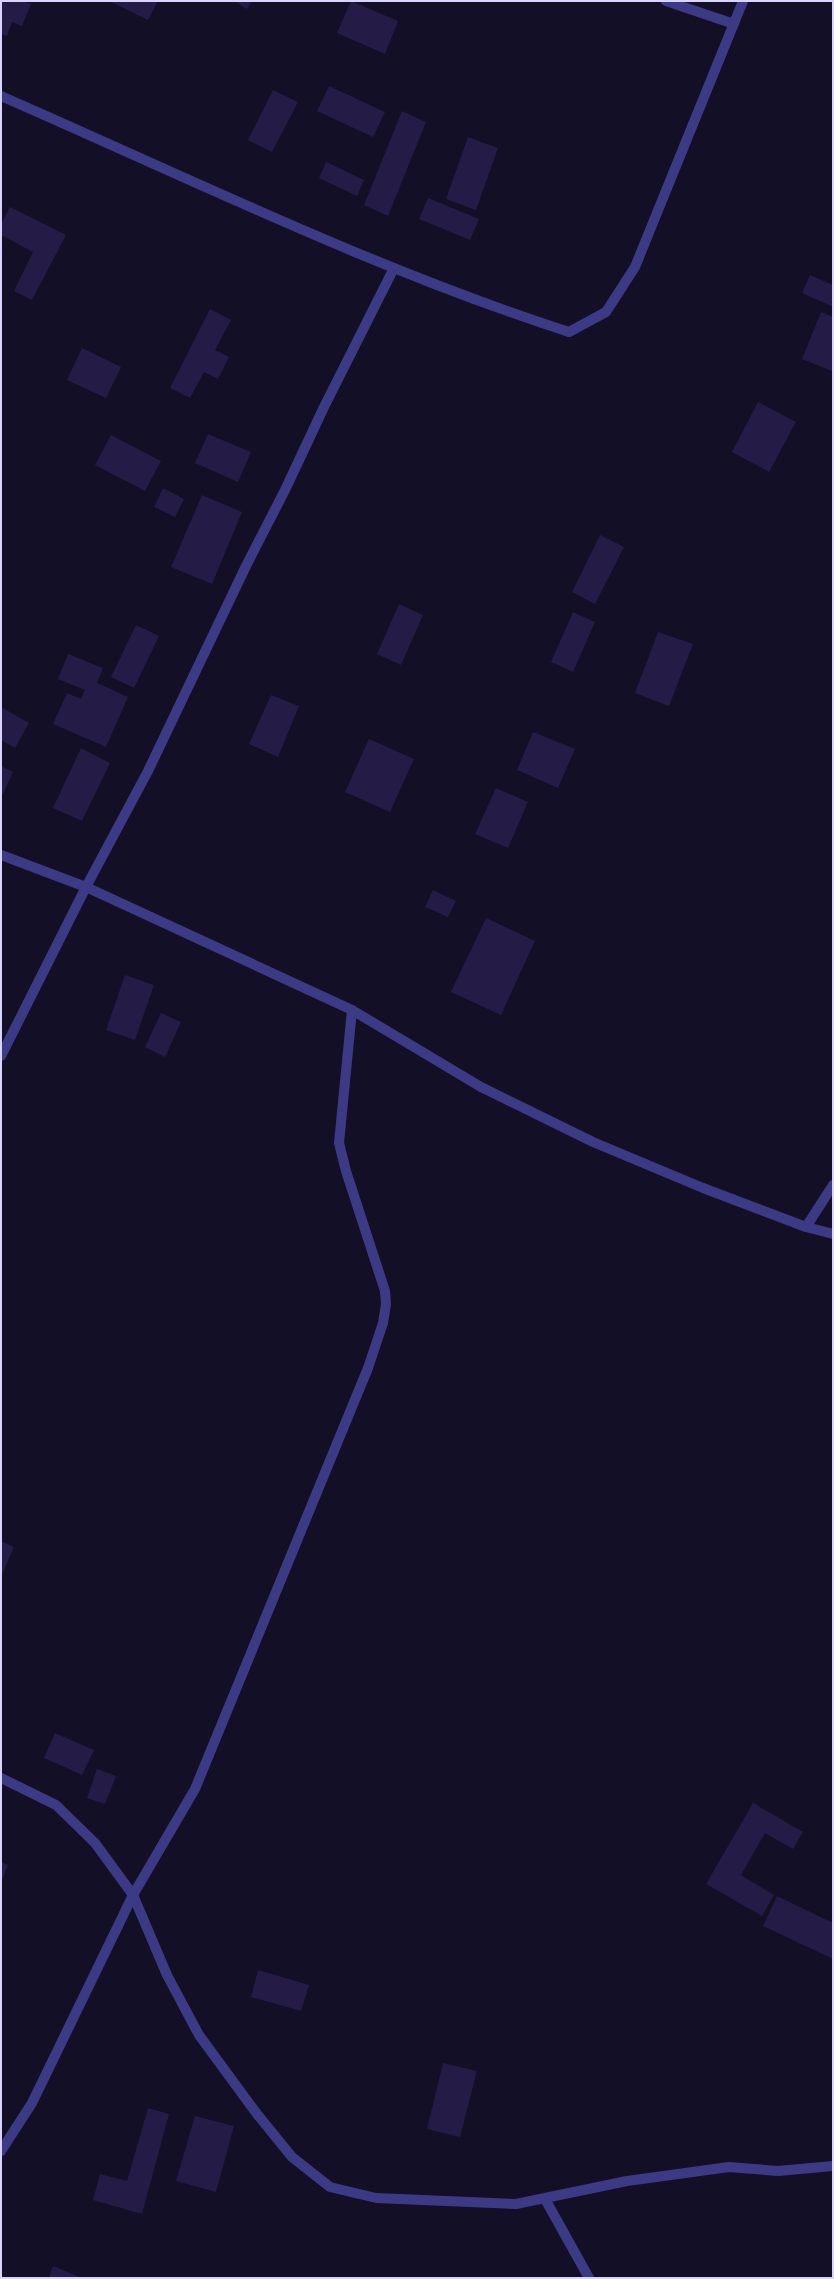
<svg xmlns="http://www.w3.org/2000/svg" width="834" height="2279" font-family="'Fira Sans',sans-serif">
	<rect width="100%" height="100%" fill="#130f26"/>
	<!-- building -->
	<g fill="#241b47">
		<path d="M 1,1 L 23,1 L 31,4 L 22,26 L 12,22 L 7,36 L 1,34 Z"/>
		<path d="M 109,1 L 158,1 L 148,20 Z"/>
		<path d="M 234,1 L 252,1 L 247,9 Z"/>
		<path d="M 351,1 L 398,21 L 385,54 L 337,33 Z"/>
		<path d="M 329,86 L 385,112 L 373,137 L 317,111 Z"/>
		<path d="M 273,90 L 298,102 L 272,152 L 248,140 Z"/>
		<path d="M 402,111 L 426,122 L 388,216 L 364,205 Z"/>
		<path d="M 468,137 L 498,148 L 476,210 L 446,199 Z"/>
		<path d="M 326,162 L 364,180 L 357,196 L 319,178 Z"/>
		<path d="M 428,198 L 479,219 L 470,240 L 419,219 Z"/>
		<path d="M 10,207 L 66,235 L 32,300 L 14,291 L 33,252 L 1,235 L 1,224 Z"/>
		<path d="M 810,275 L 833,285 L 833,307 L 802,293 Z"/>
		<path d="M 210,309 L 231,320 L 215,350 L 229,357 L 218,379 L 204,372 L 190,398 L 170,388 Z"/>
		<path d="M 821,312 L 833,317 L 832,371 L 802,359 Z"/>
		<path d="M 82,348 L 121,367 L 106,398 L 67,380 Z"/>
		<path d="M 758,402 L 796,422 L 769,472 L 732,452 Z"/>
		<path d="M 208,434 L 251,452 L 238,482 L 195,463 Z"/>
		<path d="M 111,435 L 161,461 L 145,491 L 95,465 Z"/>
		<path d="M 163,488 L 184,499 L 175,517 L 154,507 Z"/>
		<path d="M 202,495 L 242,512 L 212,584 L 171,567 Z"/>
		<path d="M 600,535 L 624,547 L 595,604 L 572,592 Z"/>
		<path d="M 399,604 L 423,615 L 401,665 L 377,654 Z"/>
		<path d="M 573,612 L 595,622 L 573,672 L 551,662 Z"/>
		<path d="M 136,625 L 159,636 L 134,688 L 111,677 Z"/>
		<path d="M 658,632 L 693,644 L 669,706 L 635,693 Z"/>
		<path d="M 68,654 L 103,668 L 97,683 L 128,697 L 106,747 L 53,724 L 67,693 L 81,699 L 85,690 L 58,679 Z"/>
		<path d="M 271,695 L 299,706 L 278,757 L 249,744 Z"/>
		<path d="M 1,707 L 29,723 L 15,748 L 1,740 Z"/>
		<path d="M 533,732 L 575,749 L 558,788 L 517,770 Z"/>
		<path d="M 369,739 L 414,759 L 390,812 L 345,792 Z"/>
		<path d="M 81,748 L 110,763 L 82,821 L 53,808 Z"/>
		<path d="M 1,766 L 13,772 L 1,798 Z"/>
		<path d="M 496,788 L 528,802 L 508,848 L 475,834 Z"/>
		<path d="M 433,890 L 456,901 L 448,917 L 425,907 Z"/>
		<path d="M 486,918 L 535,941 L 501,1015 L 451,992 Z"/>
		<path d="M 125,975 L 154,985 L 135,1040 L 106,1030 Z"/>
		<path d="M 161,1013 L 181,1022 L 165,1057 L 145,1047 Z"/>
		<path d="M 1,1541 L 14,1547 L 1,1577 Z"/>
		<path d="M 55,1733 L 94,1750 L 82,1775 L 44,1758 Z"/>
		<path d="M 97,1769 L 116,1776 L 105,1804 L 87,1798 Z"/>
		<path d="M 753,1803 L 803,1832 L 793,1849 L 765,1833 L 741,1875 L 774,1895 L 762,1916 L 706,1884 Z"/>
		<path d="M 1,1862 L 8,1865 L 1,1883 Z"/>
		<path d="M 777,1896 L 833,1923 L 833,1959 L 763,1926 Z"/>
		<path d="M 258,1970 L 309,1985 L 301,2011 L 251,1997 Z"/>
		<path d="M 443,2063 L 477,2071 L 460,2137 L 427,2129 Z"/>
		<path d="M 148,2108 L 169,2114 L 142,2214 L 93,2200 L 100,2174 L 127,2181 Z"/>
		<path d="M 195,2116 L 234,2126 L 216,2192 L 176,2181 Z"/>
		<path d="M 53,2266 L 82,2278 L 49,2278 Z"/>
	</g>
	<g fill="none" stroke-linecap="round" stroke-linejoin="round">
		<!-- street -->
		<g stroke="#3d3a85" stroke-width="10">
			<path d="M 666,1 L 734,24"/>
			<path d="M 1,96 C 189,178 374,269 569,332 L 606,312 L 635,267 L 743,1"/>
			<path d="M 1,855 L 86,887 L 352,1010 L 481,1087 L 593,1142 L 703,1188 L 806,1227 L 833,1234"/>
			<path d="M 1,1056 L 86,887 L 148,771 L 246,566 L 285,490 L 324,407 L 393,270"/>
			<path d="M 806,1227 L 833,1185"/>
			<path d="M 1,1778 L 56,1805 L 95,1843 L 133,1895 L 167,1975 L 199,2035 L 257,2114 L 292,2157 L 330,2187 L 376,2198 L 516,2204 L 627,2181 L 729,2167 L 778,2171 L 833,2166"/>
			<path d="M 1,2151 L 32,2103 L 133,1895 L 195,1789 L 368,1368 L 383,1323 L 386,1304 L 385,1291 L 346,1171 L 339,1143 L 352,1010"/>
			<path d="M 545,2199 L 589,2278"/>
		</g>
	</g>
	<!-- border -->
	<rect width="834" height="2279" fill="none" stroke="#d9d4ff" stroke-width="4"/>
</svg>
